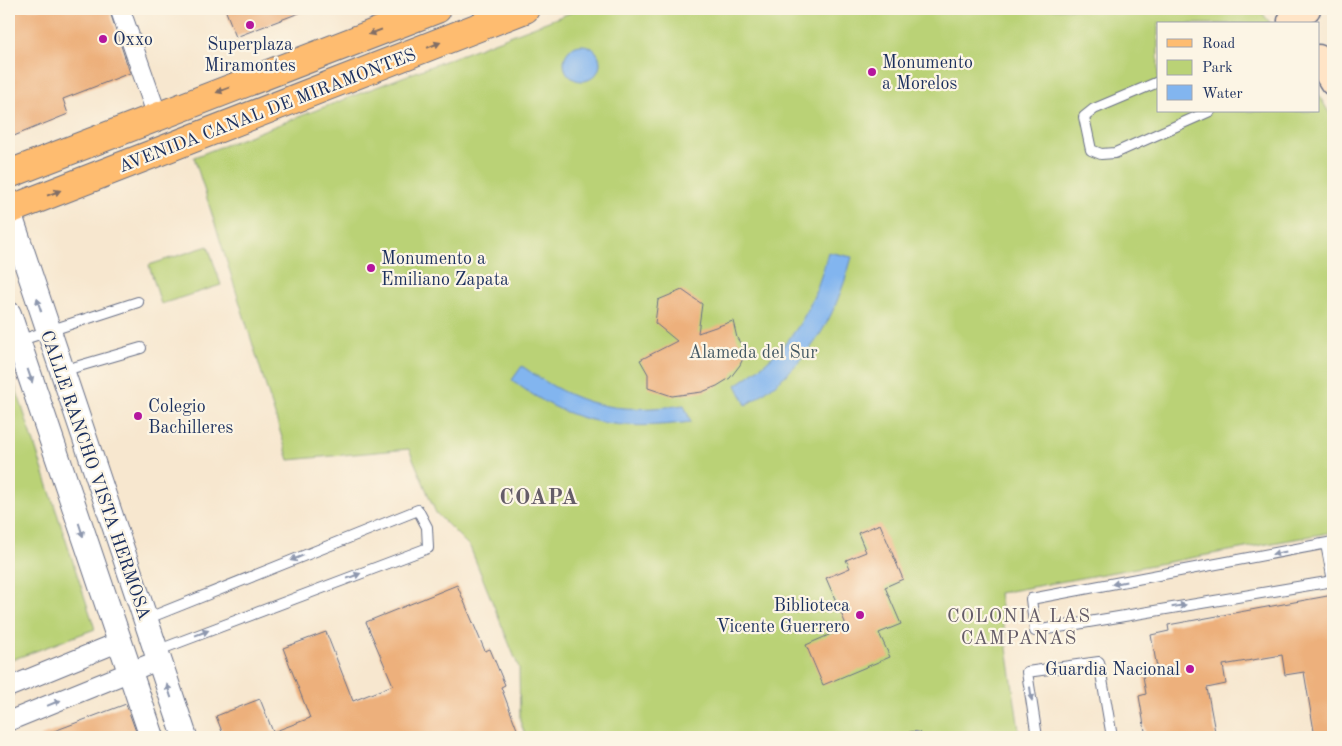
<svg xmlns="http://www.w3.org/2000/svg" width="1342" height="746" font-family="'Old Standard TT',serif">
	<rect width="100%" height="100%" fill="#fcf5e5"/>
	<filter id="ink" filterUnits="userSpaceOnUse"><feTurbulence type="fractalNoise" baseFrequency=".02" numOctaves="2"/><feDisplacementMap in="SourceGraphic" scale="10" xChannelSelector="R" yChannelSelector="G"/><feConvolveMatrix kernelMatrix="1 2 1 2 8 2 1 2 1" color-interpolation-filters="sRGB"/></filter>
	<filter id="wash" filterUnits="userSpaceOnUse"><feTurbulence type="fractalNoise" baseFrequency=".0096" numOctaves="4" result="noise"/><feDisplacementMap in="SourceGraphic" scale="20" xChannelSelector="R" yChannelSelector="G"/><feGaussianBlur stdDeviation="1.12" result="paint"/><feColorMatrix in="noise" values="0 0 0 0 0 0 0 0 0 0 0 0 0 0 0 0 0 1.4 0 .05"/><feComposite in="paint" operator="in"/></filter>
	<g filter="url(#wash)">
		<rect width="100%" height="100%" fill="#f7e7cf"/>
		<!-- green -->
		<g fill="#bad276" stroke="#6a806a">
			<path d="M 580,9 L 1259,9 L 1271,24 L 1158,24 L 1158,111 L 1318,111 L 1318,94 L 1333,119 L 1333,532 L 999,593 L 1020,737 L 526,737 L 520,721 L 519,668 L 470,547 L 436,513 L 409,449 L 289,460 L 194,157 Z"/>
			<path d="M 208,246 L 221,285 L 161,304 L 149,265 Z"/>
			<path d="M 9,367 L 95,629 L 9,661 Z"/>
		</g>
		<!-- water -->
		<g fill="#82b5ef" stroke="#4e72a6">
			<circle cx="582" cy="63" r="18"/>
			<path d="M 828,252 L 852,257 C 833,326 807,366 746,405 L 736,385 C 792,347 811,317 828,252 Z"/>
			<path d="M 522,366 C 579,407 615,414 684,405 L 691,422 C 620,431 570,425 512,380 Z"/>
		</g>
		<g id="blocks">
			<!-- building -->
			<g fill="#edb07c">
				<path d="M 9,9 L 109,9 L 130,73 L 63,99 L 68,114 L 9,138 Z"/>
				<path d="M 225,9 L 307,9 L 307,10 L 236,37 Z"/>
				<path d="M 682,290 L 702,304 L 698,333 L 733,321 L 737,338 L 746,352 L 740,365 L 730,378 L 717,386 L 702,392 L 672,396 L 648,388 L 648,374 L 640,360 L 677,341 L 655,323 L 658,300 Z"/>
				<path d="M 880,524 L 903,579 L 885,587 L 901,624 L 879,633 L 890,657 L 823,685 L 806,645 L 847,627 L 826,578 L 850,568 L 846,560 L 866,552 L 858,533 Z"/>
				<path d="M 457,585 L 485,651 L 490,649 L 505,685 L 501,687 L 520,737 L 224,737 L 216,716 L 260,699 L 273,732 L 310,718 L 283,648 L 326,632 L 353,701 L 393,685 L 366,622 Z"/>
				<path d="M 1333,595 L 1333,737 L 1315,737 L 1304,672 L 1285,675 L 1282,655 L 1223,665 L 1226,684 L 1207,688 L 1216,737 L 1146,737 L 1139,696 L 1146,694 L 1143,676 L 1158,673 L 1151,635 L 1169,631 L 1168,625 Z"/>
				<path d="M 126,704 L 138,737 L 41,737 L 41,736 Z"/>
			</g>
		</g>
	</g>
	<g filter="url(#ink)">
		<use href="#blocks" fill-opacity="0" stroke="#686f86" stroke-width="1"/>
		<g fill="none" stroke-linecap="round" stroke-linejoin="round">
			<defs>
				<g id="service">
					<path d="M 1158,82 L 1094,109 L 1084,117 L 1091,150 L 1101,154 L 1115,153 L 1210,111"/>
					<path d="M 18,341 L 138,302"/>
					<path d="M 62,371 L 141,348"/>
					<path d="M 1333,542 L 1031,599 L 1035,631 L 1333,581"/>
					<path d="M 1326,544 L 1333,581"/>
					<path d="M 146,619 L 418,510 L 427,527 L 428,548 L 156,651"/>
					<path d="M 912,737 L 916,737"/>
					<path d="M 1037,737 L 1027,672 L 1099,662 L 1112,737"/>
				</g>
				<g id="minor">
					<path d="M 120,9 L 157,115"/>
					<path d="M 9,687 L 119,642"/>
					<path d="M 9,721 L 159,660"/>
				</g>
				<g id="tertiary">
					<path d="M 9,212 L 185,737"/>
					<path d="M 9,314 L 152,737"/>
				</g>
				<g id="secondary">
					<path d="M 1291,21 L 1307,9"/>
					<path d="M 1318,58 L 1333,82"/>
				</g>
				<g id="primary">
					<path d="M 9,174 L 437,9"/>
					<path d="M 9,210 L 525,9"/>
				</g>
			</defs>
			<!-- service casing -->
			<use href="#service" stroke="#686f86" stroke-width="12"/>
			<!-- minor casing -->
			<use href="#minor" stroke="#686f86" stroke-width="21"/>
			<!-- tertiary casing -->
			<use href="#tertiary" stroke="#686f86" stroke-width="26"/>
			<!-- secondary casing -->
			<use href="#secondary" stroke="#686f86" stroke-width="29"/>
			<!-- primary casing -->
			<use href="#primary" stroke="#686f86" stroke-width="30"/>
			<!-- service -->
			<use href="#service" stroke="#fff" stroke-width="10"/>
			<!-- minor -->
			<use href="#minor" stroke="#fff" stroke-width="19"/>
			<!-- tertiary -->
			<use href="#tertiary" stroke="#fff" stroke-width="24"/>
			<!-- secondary -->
			<use href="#secondary" stroke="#ffe4c6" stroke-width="26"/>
			<!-- primary -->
			<use href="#primary" stroke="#febc70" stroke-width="28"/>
		</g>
		<!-- one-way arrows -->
		<defs><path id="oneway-solid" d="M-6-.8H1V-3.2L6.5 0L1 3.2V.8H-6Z" transform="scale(1.25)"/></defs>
		<g fill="#816e66">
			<use href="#oneway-solid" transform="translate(375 32) rotate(159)"/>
			<use href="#oneway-solid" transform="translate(434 45) rotate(-22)"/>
			<use href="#oneway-solid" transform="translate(223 90) rotate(159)"/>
			<use href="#oneway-solid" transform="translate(54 193) rotate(-21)"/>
		</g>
		<g fill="#8d97ae">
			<use href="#oneway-solid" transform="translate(39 305) rotate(-108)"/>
			<use href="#oneway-solid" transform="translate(30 376) rotate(71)"/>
			<use href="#oneway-solid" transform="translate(81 530) rotate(72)"/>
			<use href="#oneway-solid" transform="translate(1279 553) rotate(169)"/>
			<use href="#oneway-solid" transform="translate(297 558) rotate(158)"/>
			<use href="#oneway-solid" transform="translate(354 576) rotate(-21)"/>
			<use href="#oneway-solid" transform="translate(1119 583) rotate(169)"/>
			<use href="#oneway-solid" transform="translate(1179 606) rotate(-9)"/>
			<use href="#oneway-solid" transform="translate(202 633) rotate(-21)"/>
			<use href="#oneway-solid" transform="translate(169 691) rotate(-108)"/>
			<use href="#oneway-solid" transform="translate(1031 694) rotate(82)"/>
			<use href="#oneway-solid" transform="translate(54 703) rotate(-22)"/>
		</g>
	</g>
	<!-- markers -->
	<g fill="#b5179e" stroke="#fcf5e5" stroke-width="2">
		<circle cx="250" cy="25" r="5"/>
		<circle cx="103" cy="39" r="5"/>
		<circle cx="872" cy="72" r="5"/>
		<circle cx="371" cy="268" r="5"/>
		<circle cx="138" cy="416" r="5"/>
		<circle cx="860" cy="615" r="5"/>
		<circle cx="1190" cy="669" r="5"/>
	</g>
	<g text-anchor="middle" stroke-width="4.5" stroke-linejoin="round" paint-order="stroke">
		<!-- poi labels -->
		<g font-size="18" fill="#1b2f5e" stroke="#fcf5e5" text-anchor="start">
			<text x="113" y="45">Oxxo</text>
			<text x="250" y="50" text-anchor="middle">Superplaza<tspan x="250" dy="21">Miramontes</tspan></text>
			<text x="882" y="68">Monumento<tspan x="882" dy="21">a Morelos</tspan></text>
			<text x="381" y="264">Monumento a<tspan x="381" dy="21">Emiliano Zapata</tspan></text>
			<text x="148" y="412">Colegio<tspan x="148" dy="21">Bachilleres</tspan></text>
			<text x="850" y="611" text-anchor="end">Biblioteca<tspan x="850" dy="21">Vicente Guerrero</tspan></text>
			<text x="1180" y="675" text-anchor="end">Guardia Nacional</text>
		</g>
		<!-- street labels -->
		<g font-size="18" fill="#1b2f5e" stroke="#fcf5e5">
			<text transform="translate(267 110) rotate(-21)" y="6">AVENIDA CANAL DE MIRAMONTES</text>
			<text transform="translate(96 475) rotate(71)" y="6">CALLE RANCHO VISTA HERMOSA</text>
		</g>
		<!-- park labels -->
		<g font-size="18" fill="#435864" stroke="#fcf5e5">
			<text x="753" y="358">Alameda del Sur</text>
		</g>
		<!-- neighbourhood labels -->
		<g font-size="19" letter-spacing="1" fill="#645c68" stroke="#fcf5e5">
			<text x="1019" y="622">COLONIA LAS<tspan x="1019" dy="22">CAMPANAS</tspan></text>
		</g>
		<!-- district labels -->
		<g font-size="22" font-weight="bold" letter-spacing="1" fill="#645c68" stroke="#fcf5e5">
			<text x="539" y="504">COAPA</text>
		</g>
	</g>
	<!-- margin -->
	<rect width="1342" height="746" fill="none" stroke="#fcf5e5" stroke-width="30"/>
	<!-- legend -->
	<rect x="1157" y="22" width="162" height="90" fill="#fcf5e5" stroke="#a2a6af"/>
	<rect x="1167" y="39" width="25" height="8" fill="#febc70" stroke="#a2a6af"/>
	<text x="1202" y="48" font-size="15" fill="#1b2f5e">Road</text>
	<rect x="1167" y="60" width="25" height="15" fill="#bad276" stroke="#a2a6af"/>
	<text x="1202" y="72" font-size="15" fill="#1b2f5e">Park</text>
	<rect x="1167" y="85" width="25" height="15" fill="#82b5ef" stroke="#a2a6af"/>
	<text x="1202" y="98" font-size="15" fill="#1b2f5e">Water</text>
</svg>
